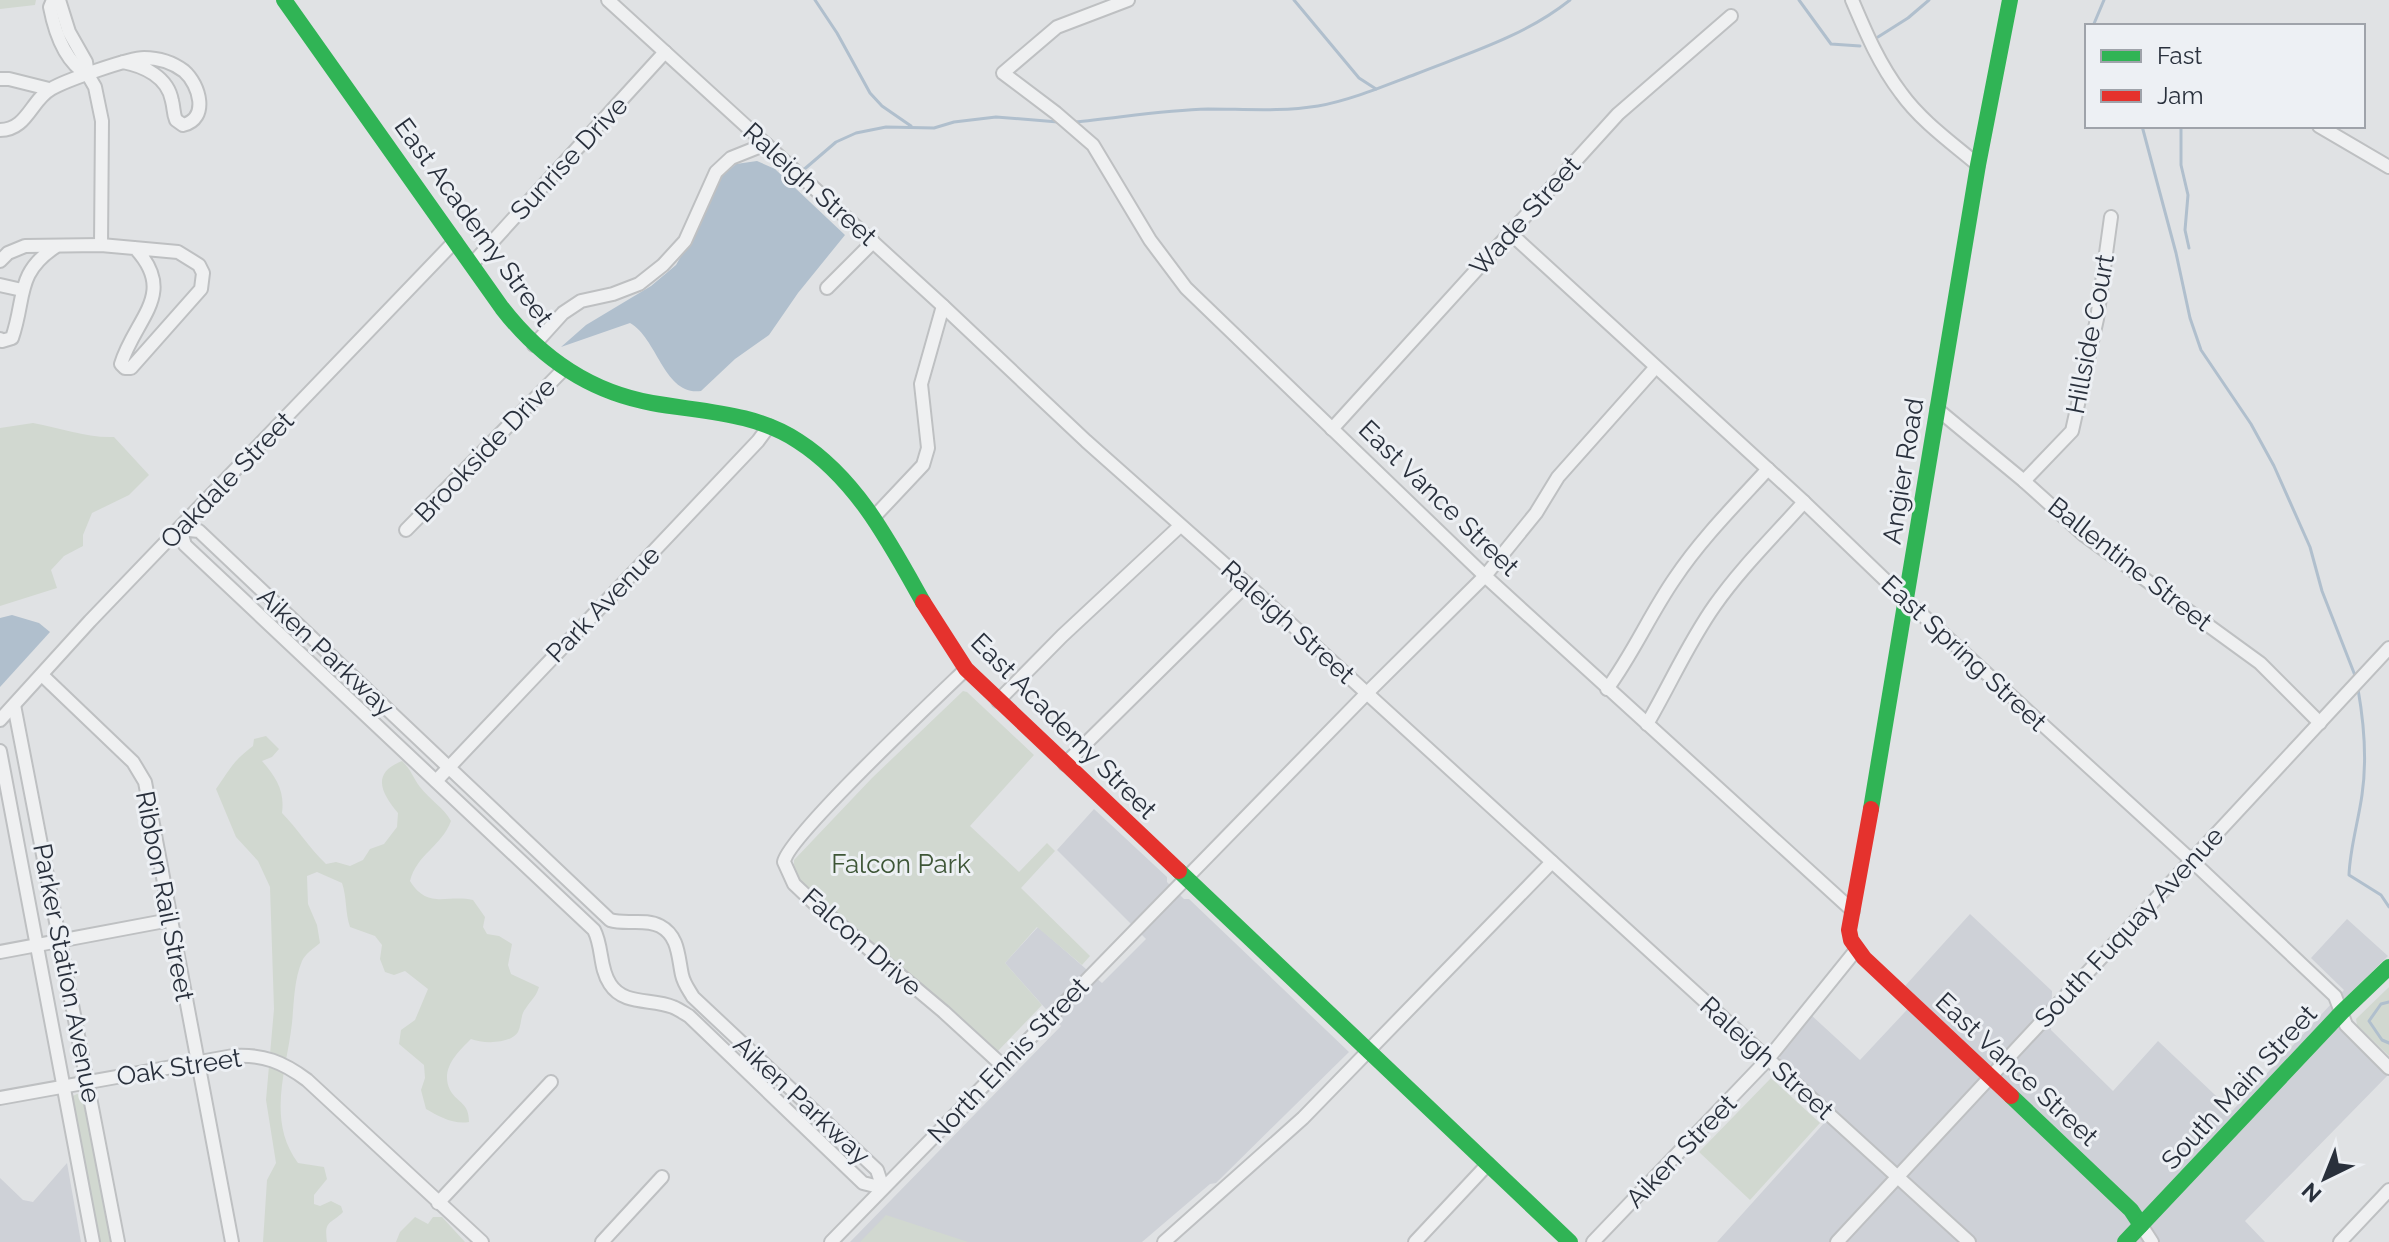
<svg xmlns="http://www.w3.org/2000/svg" width="2389" height="1242" font-family="Raleway,sans-serif">
	<rect width="100%" height="100%" fill="#e0e2e4"/>
	<!-- built -->
	<g fill="#ced1d7">
		<path d="M 1094,809 L 1167,877 L 1167,882 L 1184,899 L 1189,899 L 1349,1052 L 1216,1183 L 1210,1184 L 1142,1242 L 850,1242 L 1061,1026 L 1005,963 L 1038,927 L 1102,983 L 1146,939 L 1057,850 Z"/>
		<path d="M 1970,914 L 2052,991 L 2051,1030 L 2113,1091 L 2158,1041 L 2232,1111 L 2344,990 L 2311,958 L 2347,919 L 2388,956 L 2332,1011 L 2343,1032 L 2388,1075 L 2245,1221 L 2265,1242 L 1717,1242 L 1834,1112 L 1780,1063 L 1780,1052 L 1810,1014 L 1860,1060 L 1918,998 L 1905,986 Z"/>
		<path d="M 67,1163 L 81,1242 L 0,1242 L 0,1178 L 23,1200 L 33,1202 Z"/>
	</g>
	<!-- green -->
	<g fill="#d1d8d0">
		<path d="M 0,0 L 36,0 L 35,5 L 0,9 Z"/>
		<path d="M 33,423 C 61,428 86,438 114,437 L 149,475 L 129,495 L 92,513 L 83,535 L 83,546 L 64,556 L 51,570 L 57,588 L 0,606 L 0,428 Z"/>
		<path d="M 963,691 L 967,692 L 1034,755 L 970,826 L 1019,872 L 1047,843 L 1055,851 L 1021,888 L 1090,956 L 1082,965 L 1037,927 L 1005,963 L 1042,1005 L 997,1052 L 820,900 C 808,888 793,878 794,860 L 872,778 Z"/>
		<path d="M 266,736 L 279,749 L 272,757 L 262,761 C 276,777 285,791 282,813 C 298,829 309,848 326,864 L 336,862 L 350,866 L 363,860 L 370,849 L 384,844 L 397,827 L 398,813 C 381,793 371,773 402,761 C 411,769 413,778 420,787 C 430,800 443,807 451,821 C 441,847 417,854 410,881 C 428,910 447,894 473,900 L 485,917 L 483,927 L 487,934 L 499,936 L 512,944 L 508,965 L 511,974 L 539,987 C 536,997 531,1000 526,1008 C 520,1015 522,1024 518,1032 C 511,1044 483,1044 471,1039 C 457,1053 440,1069 450,1090 C 458,1104 469,1102 469,1122 C 454,1125 438,1116 426,1109 L 421,1090 L 425,1078 L 424,1065 L 399,1044 L 401,1030 L 415,1020 L 428,989 L 405,971 L 394,975 L 385,972 L 380,959 L 382,945 L 375,936 L 350,927 C 345,912 347,898 342,883 L 317,872 L 307,876 L 308,904 L 317,925 L 320,943 C 314,948 305,954 302,961 C 294,980 294,1003 292,1023 C 287,1069 266,1120 298,1163 L 324,1167 L 327,1179 L 314,1195 L 314,1204 L 320,1206 L 331,1201 L 341,1206 L 343,1212 C 330,1225 324,1220 327,1242 L 263,1242 L 267,1180 L 276,1163 L 266,1100 L 274,1009 L 270,887 L 258,861 L 236,837 L 216,789 C 230,769 233,761 253,746 L 254,739 Z"/>
		<path d="M 2389,987 L 2389,1056 L 2357,1025 L 2356,1019 Z"/>
		<path d="M 1771,1078 L 1820,1123 L 1750,1200 L 1699,1152 Z"/>
		<path d="M 77,1094 L 85,1096 L 113,1242 L 97,1242 L 71,1097 Z"/>
		<path d="M 886,1215 L 968,1242 L 860,1242 Z"/>
		<path d="M 415,1217 L 428,1224 L 433,1217 L 442,1217 L 465,1242 L 396,1242 L 400,1232 Z"/>
	</g>
	<!-- water -->
	<g fill="#b0bfcd">
		<path d="M 757,161 L 775,169 L 845,235 L 798,293 L 769,335 L 735,359 L 701,391 C 664,396 658,339 630,323 L 561,347 L 586,325 L 651,286 L 676,265 L 694,233 L 721,177 L 736,164 Z"/>
		<path d="M 12,615 L 39,623 L 50,632 L 0,687 L 0,618 Z"/>
	</g>
	<g fill="none" stroke-linecap="round" stroke-linejoin="round">
		<!-- stream -->
		<g stroke="#b0bfcd" stroke-width="3">
			<path d="M 815,0 L 837,33 L 870,93 L 882,106 L 911,126"/>
			<path d="M 1294,0 L 1359,78 L 1376,89"/>
			<path d="M 1799,0 L 1831,44 L 1860,46"/>
			<path d="M 2093,26 L 2104,0"/>
			<path d="M 1878,37 L 1908,18 L 1929,0"/>
			<path d="M 1074,122 C 1118,118 1163,110 1208,109 C 1244,109 1281,112 1318,106 C 1351,100 1384,86 1416,74 C 1469,53 1525,36 1570,0"/>
			<path d="M 2142,126 L 2176,253 L 2190,318 L 2201,350 L 2251,424 L 2274,466 L 2310,547 L 2322,591 L 2356,678"/>
			<path d="M 2181,126 L 2181,165 L 2188,195 L 2185,230 L 2189,248"/>
			<path d="M 801,172 L 836,142 L 856,133 L 886,127 L 934,128 L 954,122 L 996,117 L 1058,122"/>
			<path d="M 2358,689 C 2364,723 2367,761 2362,795 C 2358,823 2350,848 2349,875 L 2381,895 L 2389,907"/>
			<path d="M 2389,1002 L 2381,1004 L 2369,1021 L 2382,1040 L 2389,1043"/>
		</g>
		<defs>
			<g id="street">
				<path d="M 53,0 L 50,7 C 55,33 65,62 88,75"/>
				<path d="M 59,0 L 69,32 L 86,62 L 88,75 L 95,87 L 102,121 L 101,245"/>
				<path d="M 608,0 L 943,306 L 1086,441 L 1247,584 L 1969,1242"/>
				<path d="M 1128,0 L 1057,27 L 1003,73 L 1056,113 L 1093,145 L 1150,240 L 1186,288 L 1485,576 L 1853,911"/>
				<path d="M 1852,0 C 1866,33 1879,64 1901,93 C 1921,121 1952,143 1978,165"/>
				<path d="M 0,79 L 9,79 L 49,89"/>
				<path d="M 2319,126 L 2389,167"/>
				<path d="M 0,130 C 27,130 31,100 51,89 C 64,81 129,58 144,58 C 159,58 172,62 184,71 C 200,85 209,119 183,125 L 176,120 C 173,113 174,108 172,101 C 168,77 144,66 123,62"/>
				<path d="M 1510,233 L 1804,502 L 1907,601 L 2191,860 L 2335,996 L 2346,1025 L 2389,1068"/>
				<path d="M 0,261 L 8,253 L 25,246 L 101,245 L 178,252 L 199,265 L 203,273 L 201,289 L 131,368 L 125,368 L 121,364 C 135,318 178,294 135,248"/>
				<path d="M 472,264 L 665,52"/>
				<path d="M 0,285 L 22,290"/>
				<path d="M 827,288 L 873,242"/>
				<path d="M 0,339 L 2,341 L 12,338 C 26,298 15,274 55,247"/>
				<path d="M 534,345 L 563,313 L 581,301 L 613,294 L 639,284 L 663,265 L 685,241 L 716,172 L 731,158 L 766,144"/>
				<path d="M 1937,409 L 2024,481 L 2084,535 L 2260,663 L 2320,723"/>
				<path d="M 1332,429 L 1618,114 L 1731,16"/>
				<path d="M 2024,481 L 2072,431 L 2097,319 L 2111,217"/>
				<path d="M 874,517 L 923,465 L 928,448 L 921,384 L 943,306"/>
				<path d="M 180,529 L 199,531 L 610,920 C 626,925 645,918 660,926 C 679,936 678,957 682,975 C 684,984 689,990 693,997 L 877,1170 L 883,1188 L 863,1183 L 689,1016 C 684,1013 678,1009 673,1007 C 652,998 624,1006 610,984 C 599,968 603,947 594,930 L 185,545 Z"/>
				<path d="M 406,530 L 563,370"/>
				<path d="M 966,669 C 938,696 787,838 784,862 L 794,884 L 814,903 L 944,1012 L 1003,1066"/>
				<path d="M 42,675 L 133,762 L 145,782 L 232,1242"/>
				<path d="M 1607,689 C 1633,654 1650,614 1675,578 C 1701,539 1736,504 1768,469"/>
				<path d="M 998,701 L 1062,636 L 1180,526"/>
				<path d="M 14,705 L 118,1242"/>
				<path d="M 0,720 L 90,621 L 455,241"/>
				<path d="M 1647,724 C 1670,685 1688,643 1715,605 C 1741,568 1774,536 1804,502"/>
				<path d="M 0,751 L 93,1242"/>
				<path d="M 1065,764 L 1247,584"/>
				<path d="M 436,781 L 758,441 L 769,426"/>
				<path d="M 0,952 L 170,920"/>
				<path d="M 0,1098 L 233,1056 C 263,1054 283,1062 307,1080 L 482,1242"/>
				<path d="M 438,1203 L 551,1082"/>
				<path d="M 2141,1225 L 2152,1242"/>
				<path d="M 602,1242 L 662,1177"/>
				<path d="M 831,1242 L 1367,693 L 1485,576 L 1536,513 L 1558,477 L 1655,368"/>
				<path d="M 1164,1242 L 1303,1118 L 1552,862"/>
				<path d="M 1415,1242 L 1488,1164"/>
				<path d="M 1593,1242 L 1768,1059 L 1856,950"/>
				<path d="M 1837,1242 L 2389,648"/>
				<path d="M 2340,1242 L 2389,1190"/>
			</g>
		</defs>
		<!-- street casing -->
		<use href="#street" stroke="#bec0c2" stroke-width="16"/>
		<!-- street -->
		<use href="#street" stroke="#eff0f1" stroke-width="12"/>
		<!-- fast -->
		<g stroke="#30b455" stroke-width="16">
			<path d="M 284,0 L 502,308 C 540,357 590,392 652,403 C 702,412 754,412 798,441 C 857,479 890,543 923,602"/>
			<path d="M 1871,809 L 1978,165 L 2010,0"/>
			<path d="M 1179,871 L 1570,1242"/>
			<path d="M 2011,1096 L 2131,1210 L 2141,1225"/>
			<path d="M 2125,1242 L 2342,1012 L 2389,967"/>
		</g>
		<!-- jam -->
		<g stroke="#e5322d" stroke-width="16">
			<path d="M 923,602 L 966,669 L 1179,871"/>
			<path d="M 1871,809 L 1849,930 L 1851,940 L 1864,958 L 2011,1096"/>
		</g>
	</g>
	<g text-anchor="middle" stroke-width="6" stroke-linejoin="round" paint-order="stroke">
		<!-- street labels -->
		<g font-size="26" fill="#29303c" stroke="#edf0f4">
			<text transform="translate(569 158) rotate(-47)" y="9">Sunrise Drive</text>
			<text transform="translate(810 184) rotate(42)" y="9">Raleigh Street</text>
			<text transform="translate(1525 216) rotate(-48)" y="9">Wade Street</text>
			<text transform="translate(474 222) rotate(54)" y="9">East Academy Street</text>
			<text transform="translate(2090 334) rotate(-79)" y="9">Hillside Court</text>
			<text transform="translate(485 450) rotate(-46)" y="9">Brookside Drive</text>
			<text transform="translate(1903 471) rotate(-81)" y="9">Angier Road</text>
			<text transform="translate(227 480) rotate(-46)" y="9">Oakdale Street</text>
			<text transform="translate(1439 498) rotate(44)" y="9">East Vance Street</text>
			<text transform="translate(2130 564) rotate(38)" y="9">Ballentine Street</text>
			<text transform="translate(603 604) rotate(-46)" y="9">Park Avenue</text>
			<text transform="translate(1288 622) rotate(42)" y="9">Raleigh Street</text>
			<text transform="translate(326 652) rotate(43)" y="9">Aiken Parkway</text>
			<text transform="translate(1964 653) rotate(43)" y="9">East Spring Street</text>
			<text transform="translate(1064 726) rotate(45)" y="9">East Academy Street</text>
			<text transform="translate(165 896) rotate(79)" y="9">Ribbon Rail Street</text>
			<text transform="translate(2129 927) rotate(-47)" y="9">South Fuquay Avenue</text>
			<text transform="translate(862 942) rotate(41)" y="9">Falcon Drive</text>
			<text transform="translate(67 973) rotate(79)" y="9">Parker Station Avenue</text>
			<text transform="translate(1767 1058) rotate(42)" y="9">Raleigh Street</text>
			<text transform="translate(1008 1060) rotate(-46)" y="9">North Ennis Street</text>
			<text transform="translate(179 1067) rotate(-9)" y="9">Oak Street</text>
			<text transform="translate(2017 1069) rotate(43)" y="9">East Vance Street</text>
			<text transform="translate(2239 1087) rotate(-47)" y="9">South Main Street</text>
			<text transform="translate(802 1100) rotate(43)" y="9">Aiken Parkway</text>
			<text transform="translate(1681 1151) rotate(-46)" y="9">Aiken Street</text>
		</g>
		<!-- park labels -->
		<g font-size="26" fill="#3e5637" stroke="#edf0f4">
			<text x="901" y="873">Falcon Park</text>
		</g>
	</g>
	<!-- legend -->
	<rect x="2085" y="24" width="280" height="104" fill="#edf0f4" stroke="#9fa3aa" stroke-width="2"/>
	<rect x="2101" y="50" width="40" height="12" fill="#30b455" stroke="#9fa3aa" stroke-width="2"/>
	<text x="2157" y="64" font-size="24" fill="#29303c">Fast</text>
	<rect x="2101" y="90" width="40" height="12" fill="#e5322d" stroke="#9fa3aa" stroke-width="2"/>
	<text x="2157" y="104" font-size="24" fill="#29303c">Jam</text>
	<!-- north arrow -->
	<g transform="translate(2325 1178) rotate(223)" stroke="#edf0f4" stroke-width="6" paint-order="stroke">
	<path d="M0-6L14 30L0 20L-14 30Z" fill="#29303c"/>
	<text y="-12" font-size="22" font-weight="bold" text-anchor="middle" fill="#29303c">N</text>
	</g>
</svg>
